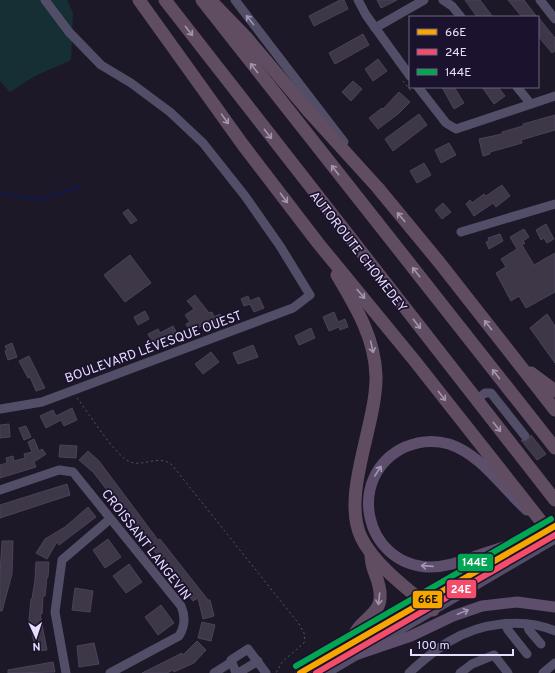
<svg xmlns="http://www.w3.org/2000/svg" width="555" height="673" font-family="Overpass,sans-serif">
	<rect width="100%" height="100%" fill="#1d1827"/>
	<!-- green -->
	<path fill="#162f35" d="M 0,0 L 67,0 L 73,13 L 71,60 L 35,76 L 10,92 L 0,81 Z"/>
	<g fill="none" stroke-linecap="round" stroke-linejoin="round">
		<!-- stream -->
		<path stroke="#0d194a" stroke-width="2" d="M 0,193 L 39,200 L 80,186"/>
	</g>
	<!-- building -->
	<g fill="#3d3748" stroke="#4b4359">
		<path d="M 340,0 L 344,0 L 348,9 L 314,26 L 309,16 Z"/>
		<path d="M 377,0 L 397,0 L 381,8 Z"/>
		<path d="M 465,0 L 480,0 L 493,17 L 477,17 Z"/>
		<path d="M 508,0 L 524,0 L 537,17 L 522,17 Z"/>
		<path d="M 538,17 L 555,38 L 555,51 L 552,53 L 538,36 Z"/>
		<path d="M 363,34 L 369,45 L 335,64 L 329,53 Z"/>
		<path d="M 378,59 L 387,71 L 373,81 L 365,69 Z"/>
		<path d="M 353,81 L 362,89 L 351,101 L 342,92 Z"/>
		<path d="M 442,87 L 454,87 L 464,103 L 454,109 Z"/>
		<path d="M 482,87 L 498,87 L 505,96 L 494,104 Z"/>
		<path d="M 399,92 L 410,102 L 398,114 L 378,129 L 369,118 L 382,108 L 383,109 Z"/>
		<path d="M 419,114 L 427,125 L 393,151 L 385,139 Z"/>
		<path d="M 555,115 L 555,130 L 521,140 L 522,143 L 490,152 L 490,154 L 483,156 L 479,139 L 502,134 L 502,132 L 523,126 L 523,124 Z"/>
		<path d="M 449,143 L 456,155 L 441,163 L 435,150 Z"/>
		<path d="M 424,163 L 431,175 L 417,183 L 410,171 Z"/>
		<path d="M 502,185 L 510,196 L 496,207 L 493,203 L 474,216 L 466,204 L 470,200 L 472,203 L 484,194 L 486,196 Z"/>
		<path d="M 443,203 L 451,212 L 442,219 L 435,210 Z"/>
		<path d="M 128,209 L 137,220 L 131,224 L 123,213 Z"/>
		<path d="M 546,224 L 554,239 L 547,243 L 544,238 L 541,240 L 536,230 Z"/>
		<path d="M 524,229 L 529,237 L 523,241 L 525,243 L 522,245 L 534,265 L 555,253 L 555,292 L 526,308 L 519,296 L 511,301 L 496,273 L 506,267 L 501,259 L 517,249 L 510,237 Z"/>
		<path d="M 500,234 L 503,241 L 489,249 L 486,242 L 489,241 L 488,238 Z"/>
		<path d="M 130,255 L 151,283 L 125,302 L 104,275 Z"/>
		<path d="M 195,295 L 209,313 L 212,312 L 214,317 L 220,314 L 223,322 L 207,328 L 205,324 L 190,332 L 186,324 L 190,322 L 185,315 L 194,309 L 187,301 Z"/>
		<path d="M 248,296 L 250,301 L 259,297 L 264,308 L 254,312 L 250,304 L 244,306 L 241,299 Z"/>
		<path d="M 145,311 L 149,319 L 138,325 L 134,317 Z"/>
		<path d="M 334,312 L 338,322 L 345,319 L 348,327 L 340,330 L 339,327 L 329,331 L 323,317 Z"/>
		<path d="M 547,314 L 555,326 L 555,363 L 530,328 Z"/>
		<path d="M 173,326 L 178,335 L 154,346 L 148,334 L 158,329 L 160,333 Z"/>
		<path d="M 311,328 L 315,338 L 299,345 L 295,336 Z"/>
		<path d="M 12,343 L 17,357 L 8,360 L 5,351 L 7,350 L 5,346 Z"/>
		<path d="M 253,345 L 258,357 L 238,364 L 233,353 Z"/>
		<path d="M 211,352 L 219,362 L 203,374 L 195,364 Z"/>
		<path d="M 29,356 L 45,388 L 36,391 L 30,377 L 28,378 L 19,361 Z"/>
		<path d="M 72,408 L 77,420 L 64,426 L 61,420 L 46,428 L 40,416 L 53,410 L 56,416 Z"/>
		<path d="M 9,424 L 10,437 L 0,438 L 0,425 Z"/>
		<path d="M 26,426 L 31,437 L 24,440 L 19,428 Z"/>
		<path d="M 531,435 L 546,454 L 537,460 L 521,440 L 528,441 Z"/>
		<path d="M 34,439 L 39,451 L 42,449 L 46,454 L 34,462 L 36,467 L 0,478 L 0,465 L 7,463 L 6,458 L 13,456 L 14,461 L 25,458 L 24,454 L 32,452 L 28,442 Z"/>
		<path d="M 60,445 L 77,446 L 76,458 L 59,457 Z"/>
		<path d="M 88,451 L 99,461 L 158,540 L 160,539 L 208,600 L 210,600 L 214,616 L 203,619 L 198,598 L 193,601 L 93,472 L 79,460 Z"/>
		<path d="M 67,484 L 70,495 L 0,518 L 0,505 Z"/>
		<path d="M 88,507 L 96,517 L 59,545 L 57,542 L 47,559 L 36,553 L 45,539 L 65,527 Z"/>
		<path d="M 108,539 L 121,557 L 105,568 L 93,550 Z"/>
		<path d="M 2,541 L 13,541 L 12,574 L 2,611 L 0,611 L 0,574 Z"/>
		<path d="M 36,562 L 49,562 L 48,577 L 47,577 L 45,596 L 43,596 L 42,614 L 40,614 L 47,650 L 36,651 L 29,620 L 31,599 L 32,599 L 35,580 Z"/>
		<path d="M 129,564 L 142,582 L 126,593 L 113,576 Z"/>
		<path d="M 75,588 L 93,591 L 90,612 L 72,610 Z"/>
		<path d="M 161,605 L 174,623 L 158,635 L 145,617 Z"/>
		<path d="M 202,622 L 215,625 L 211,641 L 198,638 Z"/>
		<path d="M 197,641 L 206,650 L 194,663 L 174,672 L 173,670 L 167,673 L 142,673 L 182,653 L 183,655 Z"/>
		<path d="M 94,643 L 99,664 L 79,667 L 77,646 Z"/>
		<path d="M 53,662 L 55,672 L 8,673 L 8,670 Z"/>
	</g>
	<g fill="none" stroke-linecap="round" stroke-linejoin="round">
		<!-- path -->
		<g stroke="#4d5768" stroke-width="1" stroke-dasharray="2 3" stroke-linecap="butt">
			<path d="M 403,81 L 411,91"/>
			<path d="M 77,398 C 89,413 115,456 130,462 C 144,467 159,454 172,465 L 299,624 L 305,635 L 304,643 L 282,662 L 276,673"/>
		</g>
		<!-- minor -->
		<g stroke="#534e67" stroke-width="9">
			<path d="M 235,0 L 344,142"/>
			<path d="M 358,0 L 366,15 L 410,76"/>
			<path d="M 443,0 L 452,6 L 461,17"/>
			<path d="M 540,0 L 555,19"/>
			<path d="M 375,28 L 424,0"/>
			<path d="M 418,87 L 446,123 L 456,129 L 555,96"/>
			<path d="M 517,87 L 530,103"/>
			<path d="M 461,232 L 555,204"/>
			<path d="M 476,400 L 485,393 L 491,393 L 525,436"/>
			<path d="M 0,409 L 42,402 L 293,308 L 310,295 L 280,246 L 245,196 L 203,143 L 170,112 L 131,83 L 101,65 L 69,32 L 45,0"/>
			<path d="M 0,490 L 59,470 L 73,472 L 181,606 C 186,617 185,626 179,636 L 110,673"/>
			<path d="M 505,624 L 508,630 L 527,654"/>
			<path d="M 527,624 L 529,630 L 541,644"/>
			<path d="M 66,673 L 55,612 L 62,560 L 110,519"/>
			<path d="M 214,673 L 230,663"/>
			<path d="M 236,673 L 231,660 L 248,649 L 266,673"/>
			<path d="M 238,673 L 258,661"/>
			<path d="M 300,673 L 525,543"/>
			<path d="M 327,673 L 536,550"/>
			<path d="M 409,673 C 421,662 436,649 450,641 C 480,623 523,617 555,631"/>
			<path d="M 460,673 L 472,664 L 494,655 L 508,673"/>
			<path d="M 543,673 L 555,663"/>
		</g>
		<!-- major -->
		<g stroke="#5d4e6c" stroke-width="11">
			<path d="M 527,510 C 502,488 482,455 449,444 C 435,440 419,441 405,447 C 345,475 363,565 430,567 C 449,567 464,560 482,554 C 500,548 519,542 537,536"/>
			<path d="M 358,654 L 411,636 L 453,616 L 482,606 L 517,602 L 555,607"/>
		</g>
		<!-- highway -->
		<g stroke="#614d62" stroke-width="13">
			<path d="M 139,0 L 243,145 L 318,243 L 414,360 L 544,525"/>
			<path d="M 165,0 L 555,500"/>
			<path d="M 202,0 L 555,448"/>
			<path d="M 214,4 L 246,37 L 310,113 L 378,188 L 439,262 L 555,410"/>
			<path d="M 337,275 C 356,307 375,338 376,376 C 377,424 341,494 361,537 C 374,565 410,591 433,610"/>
			<path d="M 531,373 L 555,391"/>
			<path d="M 347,645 C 352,639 356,630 361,625 C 374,612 384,607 379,586 C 376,572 371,570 371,553"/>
		</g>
		<!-- minor-bridge -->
		<g stroke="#534e67" stroke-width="9">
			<path d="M 537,536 L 555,526"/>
			<path d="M 536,550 L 555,539"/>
		</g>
		<defs>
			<path id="bus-1" d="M 300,673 L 555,526"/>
			<path id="bus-2" d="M 316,673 L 555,535"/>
			<path id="bus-3" d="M 296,666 L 551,519"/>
		</defs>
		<!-- bus-1 casing -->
		<use href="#bus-1" stroke="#1b122d" stroke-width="9"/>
		<!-- bus-2 casing -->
		<use href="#bus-2" stroke="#1b122d" stroke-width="9"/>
		<!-- bus-3 casing -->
		<use href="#bus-3" stroke="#1b122d" stroke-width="9"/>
		<!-- bus-1 -->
		<use href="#bus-1" stroke="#f7a600" stroke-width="6"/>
		<!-- bus-2 -->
		<use href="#bus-2" stroke="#f44d6c" stroke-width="6"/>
		<!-- bus-3 -->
		<use href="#bus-3" stroke="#00a651" stroke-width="6"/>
	</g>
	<!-- one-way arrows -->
	<defs><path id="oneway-shaft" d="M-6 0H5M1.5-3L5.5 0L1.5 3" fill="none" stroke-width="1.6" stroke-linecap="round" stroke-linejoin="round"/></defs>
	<use stroke="#9d96b3" href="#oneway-shaft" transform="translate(250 20) rotate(-128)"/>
	<g stroke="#a496b0">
		<use href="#oneway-shaft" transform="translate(189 31) rotate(52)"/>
		<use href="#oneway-shaft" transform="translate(254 68) rotate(-128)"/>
		<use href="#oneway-shaft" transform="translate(225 119) rotate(54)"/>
		<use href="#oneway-shaft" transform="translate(268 134) rotate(52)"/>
		<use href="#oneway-shaft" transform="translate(335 170) rotate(-128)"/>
		<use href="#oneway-shaft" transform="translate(284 198) rotate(53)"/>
		<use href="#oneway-shaft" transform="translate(401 217) rotate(-130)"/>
		<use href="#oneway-shaft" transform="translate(416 272) rotate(-128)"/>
		<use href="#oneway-shaft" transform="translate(361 294) rotate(50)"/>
		<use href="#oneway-shaft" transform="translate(417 324) rotate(52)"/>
		<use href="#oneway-shaft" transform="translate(488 325) rotate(-128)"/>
		<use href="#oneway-shaft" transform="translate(372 347) rotate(77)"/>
		<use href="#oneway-shaft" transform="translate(496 374) rotate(-128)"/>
		<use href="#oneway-shaft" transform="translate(442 396) rotate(52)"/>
		<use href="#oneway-shaft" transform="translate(497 427) rotate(52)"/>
		<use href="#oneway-shaft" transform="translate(379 599) rotate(97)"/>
	</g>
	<g stroke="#a296b6">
		<use href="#oneway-shaft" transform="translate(378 471) rotate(-57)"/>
		<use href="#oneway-shaft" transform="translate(427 566) rotate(-176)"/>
		<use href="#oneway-shaft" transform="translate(463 612) rotate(-22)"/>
	</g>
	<g text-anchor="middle" stroke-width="3.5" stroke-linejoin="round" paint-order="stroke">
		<!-- street labels -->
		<g font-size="13" fill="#e7deff" stroke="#1b122d">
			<text transform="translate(359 251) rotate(52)" y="5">AUTOROUTE CHOMEDEY</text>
			<text transform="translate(153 346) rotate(-20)" y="5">BOULEVARD LÉVESQUE OUEST</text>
			<text transform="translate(147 544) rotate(52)" y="5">CROISSANT LANGEVIN</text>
		</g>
	</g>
	<g stroke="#1b122d" stroke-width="1.5">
		<rect x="457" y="553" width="37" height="19" rx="4" fill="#00a651"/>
		<rect x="446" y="579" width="31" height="20" rx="4" fill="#f44d6c"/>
		<rect x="412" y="590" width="31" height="19" rx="4" fill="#f7a600"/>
	</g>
	<g font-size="11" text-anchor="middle" font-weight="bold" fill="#fff">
		<text x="475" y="566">144E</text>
		<text x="461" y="593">24E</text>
	</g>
	<g font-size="11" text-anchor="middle" font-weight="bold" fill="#111">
		<text x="428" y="603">66E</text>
	</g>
	<!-- legend -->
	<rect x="409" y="16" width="130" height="72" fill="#1b122d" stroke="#6d6481"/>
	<rect x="417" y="29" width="20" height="6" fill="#f7a600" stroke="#6d6481"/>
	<text x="445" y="36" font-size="12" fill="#e7deff">66E</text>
	<rect x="417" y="49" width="20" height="6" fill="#f44d6c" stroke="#6d6481"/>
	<text x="445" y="56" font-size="12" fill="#e7deff">24E</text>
	<rect x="417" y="69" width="20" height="6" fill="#00a651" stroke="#6d6481"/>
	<text x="445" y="76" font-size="12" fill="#e7deff">144E</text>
	<!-- north arrow -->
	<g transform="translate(36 637) rotate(177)" stroke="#1b122d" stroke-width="3" paint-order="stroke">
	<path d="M0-3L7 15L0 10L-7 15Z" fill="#e7deff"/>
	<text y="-6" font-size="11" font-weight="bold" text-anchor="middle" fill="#e7deff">N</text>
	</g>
	<!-- scale -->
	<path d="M411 649v6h102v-6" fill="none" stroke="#e7deff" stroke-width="2"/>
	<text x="417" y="649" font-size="12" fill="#e7deff" stroke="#1b122d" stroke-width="3" paint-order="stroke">100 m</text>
</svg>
